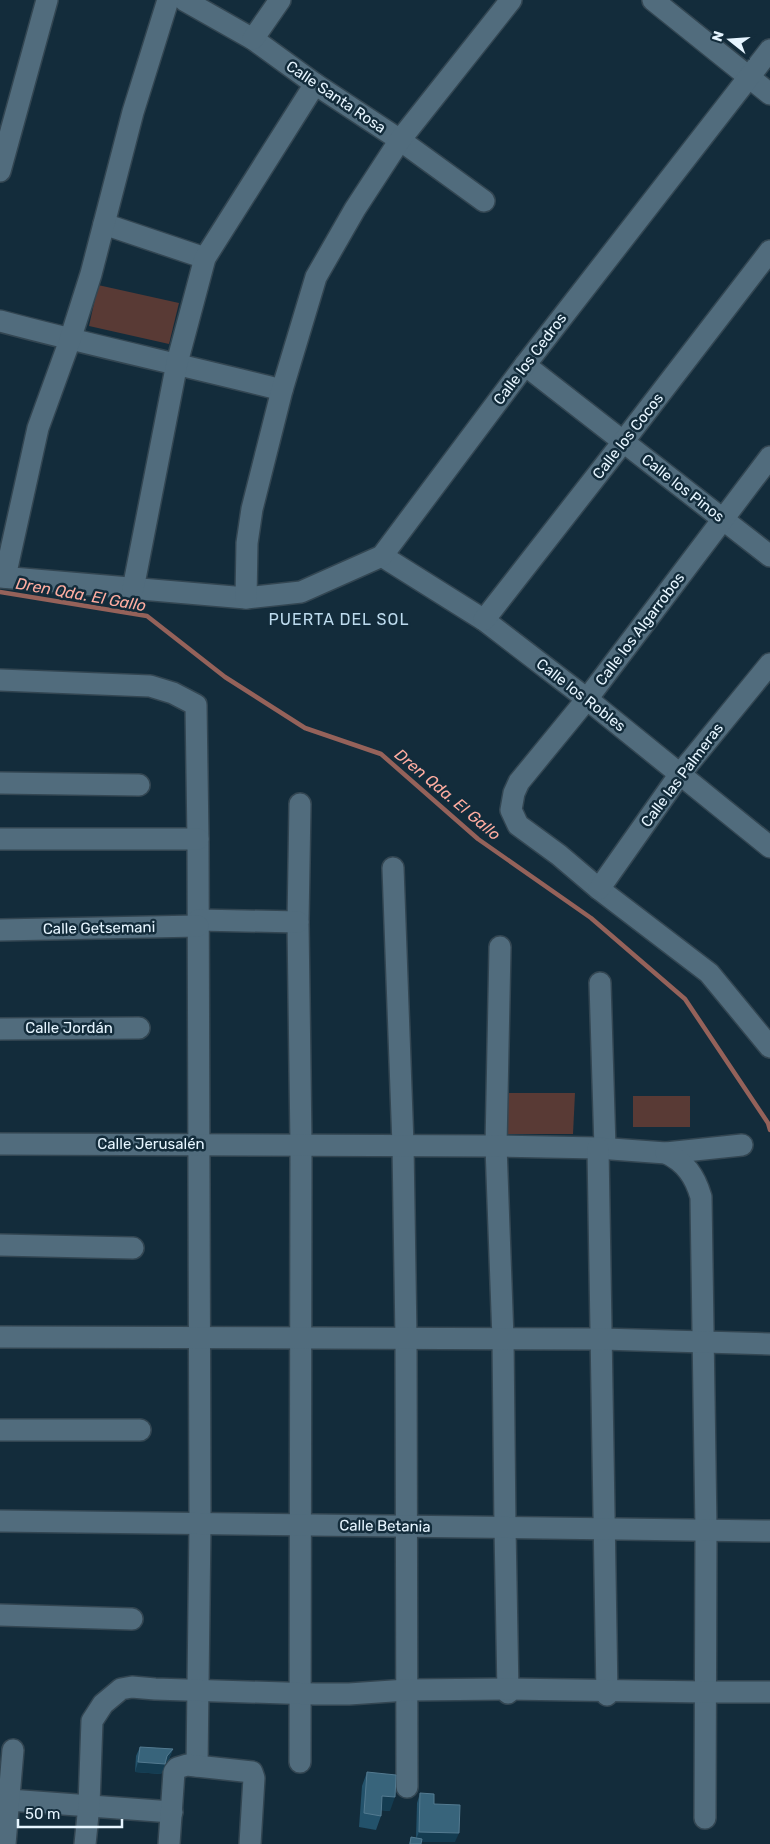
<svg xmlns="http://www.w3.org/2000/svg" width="770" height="1844" font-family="Rubik,sans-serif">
	<rect width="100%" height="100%" fill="#132c3b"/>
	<!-- green -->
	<g fill="#593a35">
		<path d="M 98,285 L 179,303 L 169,344 L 89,326 Z"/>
		<path d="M 508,1093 L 575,1093 L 573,1134 L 507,1134 Z"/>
		<rect x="633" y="1096" width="57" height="31"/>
	</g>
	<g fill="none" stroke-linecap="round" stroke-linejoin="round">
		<!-- stream -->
		<path stroke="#95625a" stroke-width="4.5" d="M 0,592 L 147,616 L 225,677 L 305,728 L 381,754 L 478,839 L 591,918 L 685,999 L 768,1123 L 770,1130"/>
		<defs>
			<g id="minor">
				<path d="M 184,0 L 253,39 L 315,84 L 400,140 L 484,201"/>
				<path d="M 653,0 L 770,94"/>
				<path d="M 253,39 L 280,0"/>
				<path d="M 0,171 L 47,0"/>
				<path d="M 104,224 L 205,258"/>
				<path d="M 0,321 C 93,346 188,366 282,390"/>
				<path d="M 525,365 L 770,556"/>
				<path d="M 770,457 L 587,699 L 519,782 L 514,793 L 511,810 L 518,825 L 559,855 L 599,889 L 709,973 L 770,1047"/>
				<path d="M 382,556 L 484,620 L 587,699 L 770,847"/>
				<path d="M 0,577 L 246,598 L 301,592 L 382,556 L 525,365 L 770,50"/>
				<path d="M 5,577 L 38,428 L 70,340 L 91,274 L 133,112 L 168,0"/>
				<path d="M 133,589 L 177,363 L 205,258 L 315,84"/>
				<path d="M 246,598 L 247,543 L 252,509 L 282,390 L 316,277 L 355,209 L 400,140 L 511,0"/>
				<path d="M 484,620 L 623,442 L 770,251"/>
				<path d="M 0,680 L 150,686 L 173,693 L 196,705 L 198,839 L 200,1524 L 197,1766"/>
				<path d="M 0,783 L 139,785"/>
				<path d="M 300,804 L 298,922 L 301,1145 L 300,1762"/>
				<path d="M 0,839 L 198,839"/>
				<path d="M 393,868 L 403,1145 L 406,1339 L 407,1787"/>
				<path d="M 599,889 L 680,774 L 770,664"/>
				<path d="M 198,920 L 298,922"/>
				<path d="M 0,930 L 198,926"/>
				<path d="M 500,947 L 496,1146 L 503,1339 L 505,1528 L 508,1693"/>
				<path d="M 600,983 L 605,1148"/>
				<path d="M 0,1029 L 139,1028"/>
				<path d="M 0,1144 L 496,1146 L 598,1148 L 666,1153 L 742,1145"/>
				<path d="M 598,1148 L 607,1695"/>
				<path d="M 666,1153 C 685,1162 695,1176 701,1197 L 706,1530 L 705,1818"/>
				<path d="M 0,1245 L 133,1248"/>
				<path d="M 0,1337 L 602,1339 L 770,1344"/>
				<path d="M 0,1430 L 140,1430"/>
				<path d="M 0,1521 L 770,1531"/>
				<path d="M 0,1615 L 132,1619"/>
				<path d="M 9,1800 L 172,1812"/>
				<path d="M 5,1844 L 13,1750"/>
				<path d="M 85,1844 L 89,1805 L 92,1721 L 103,1704 L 121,1689 L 132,1687 L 155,1689 L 315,1694 L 349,1694 L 407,1690 L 508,1689 L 705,1692 L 770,1692"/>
				<path d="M 169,1844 L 174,1772 L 177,1768 L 187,1765 L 252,1772 L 254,1778 L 250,1844"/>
			</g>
		</defs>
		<!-- minor casing -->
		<use href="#minor" stroke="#334652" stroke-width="24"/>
		<!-- minor -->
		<use href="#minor" stroke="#516c7d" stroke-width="21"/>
	</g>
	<!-- wall -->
	<g fill="#23526b">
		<path d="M 140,1747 L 173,1749 L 169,1759 L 165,1764 L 161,1774 L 135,1772 L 136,1756 Z"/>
		<path d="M 367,1772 L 390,1811 L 381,1810 L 381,1816 L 376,1830 L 359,1827 L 362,1786 Z"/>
		<path d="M 420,1793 L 434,1804 L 455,1842 L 421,1842 L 421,1844 L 409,1844 L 411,1837 L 416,1838 L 417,1803 Z"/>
	</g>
	<!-- shaded-wall -->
	<g fill="#143c51">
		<path d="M 173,1749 L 169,1759 L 165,1764 L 161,1774 L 135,1772 L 138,1762 L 167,1756 Z"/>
		<path d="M 382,1796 L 395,1797 L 390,1811 L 377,1810 Z"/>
		<path d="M 419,1832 L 459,1833 L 455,1842 L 415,1842 Z"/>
	</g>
	<!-- building -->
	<g fill="#38647b" stroke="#537a90">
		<path d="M 140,1747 L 173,1749 L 167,1756 L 165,1764 L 138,1762 Z"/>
		<path d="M 367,1772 L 396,1775 L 395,1797 L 382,1796 L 381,1816 L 364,1813 Z"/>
		<path d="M 420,1793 L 434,1794 L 434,1804 L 460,1805 L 459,1833 L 419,1832 Z"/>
		<path d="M 411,1837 L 422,1839 L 421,1844 L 410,1844 Z"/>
	</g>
	<g text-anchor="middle" stroke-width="5" stroke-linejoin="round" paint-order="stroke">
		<!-- street labels -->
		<g font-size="15" fill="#e6f5ff" stroke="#132c3b">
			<text transform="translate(336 97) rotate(34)" y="5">Calle Santa Rosa</text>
			<text transform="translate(530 359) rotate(-53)" y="5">Calle los Cedros</text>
			<text transform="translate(628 436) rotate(-52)" y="5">Calle los Cocos</text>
			<text transform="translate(683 488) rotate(38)" y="5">Calle los Pinos</text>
			<text transform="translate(640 629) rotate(-53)" y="5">Calle los Algarrobos</text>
			<text transform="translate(581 695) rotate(38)" y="5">Calle los Robles</text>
			<text transform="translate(682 775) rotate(-53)" y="5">Calle las Palmeras</text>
			<text transform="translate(99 928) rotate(-1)" y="5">Calle Getsemani</text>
			<text x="69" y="1033">Calle Jordán</text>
			<text x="151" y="1149">Calle Jerusalén</text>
			<text transform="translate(385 1526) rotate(1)" y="5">Calle Betania</text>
		</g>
		<!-- water labels -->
		<g font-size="16" font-style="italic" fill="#ffada1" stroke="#132c3b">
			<text transform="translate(81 594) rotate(10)" y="6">Dren Qda. El Gallo</text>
			<text transform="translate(448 794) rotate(40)" y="6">Dren Qda. El Gallo</text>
		</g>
		<!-- neighbourhood labels -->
		<g font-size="16" letter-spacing="1" fill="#bddbee" stroke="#132c3b">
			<text x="339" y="625">PUERTA DEL SOL</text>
		</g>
	</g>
	<!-- north arrow -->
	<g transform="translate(730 40) rotate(287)" stroke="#132c3b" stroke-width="4" paint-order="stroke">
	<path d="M0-4L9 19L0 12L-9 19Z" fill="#e6f5ff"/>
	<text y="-8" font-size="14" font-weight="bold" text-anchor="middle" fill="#e6f5ff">N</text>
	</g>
	<!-- scale -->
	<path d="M18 1819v8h104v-8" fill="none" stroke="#e6f5ff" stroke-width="2.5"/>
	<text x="25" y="1819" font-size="15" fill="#e6f5ff" stroke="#132c3b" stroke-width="4" paint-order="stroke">50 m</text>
</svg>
